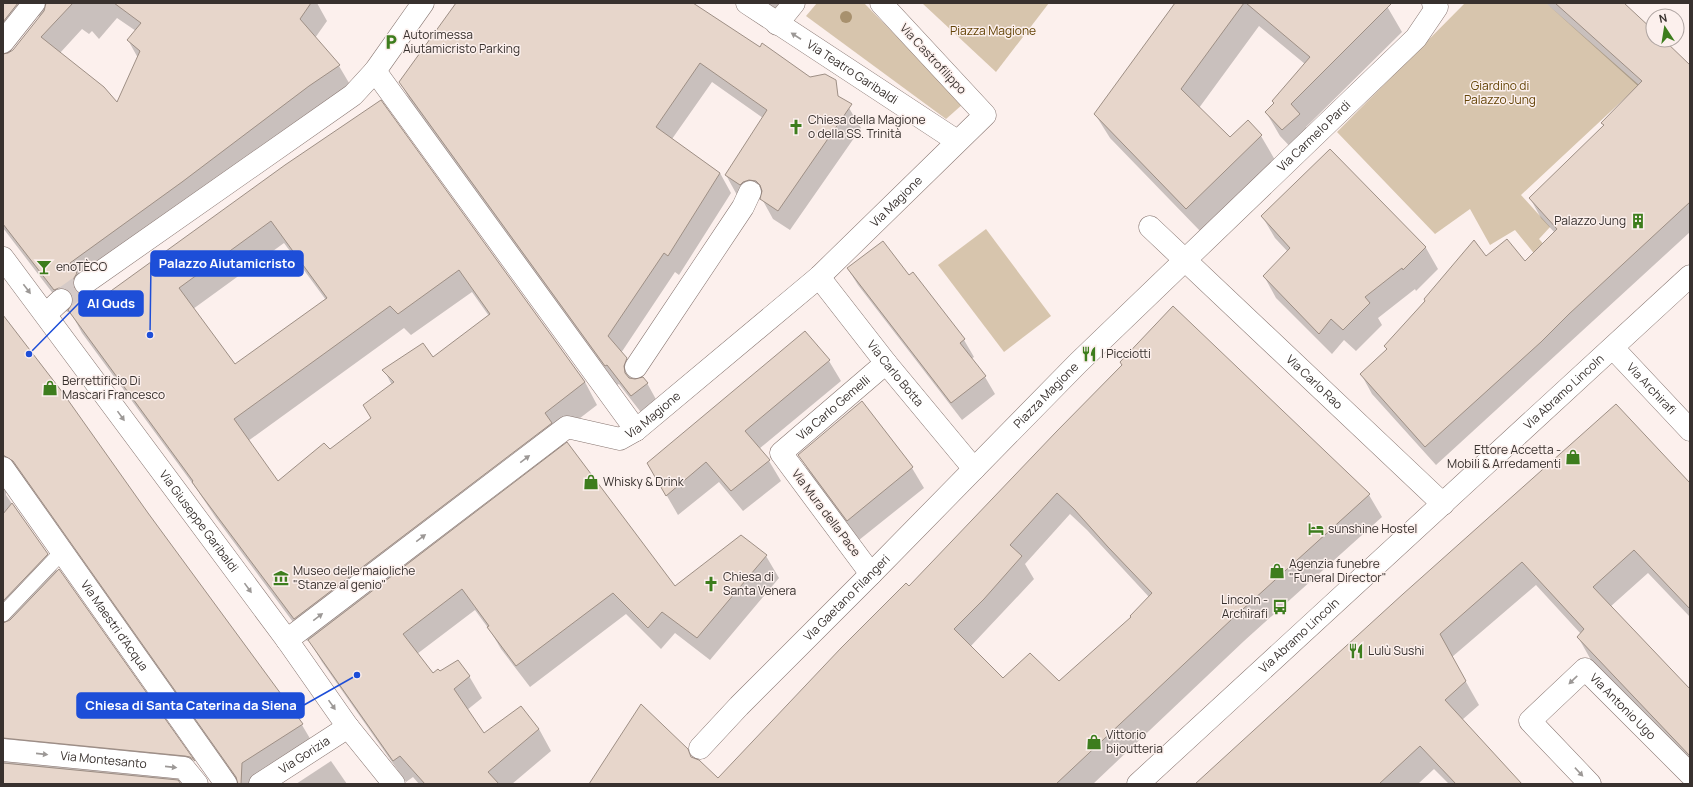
<svg xmlns="http://www.w3.org/2000/svg" width="1693" height="787" font-family="Manrope,sans-serif">
	<rect width="100%" height="100%" fill="#fcf0ed"/>
	<!-- green -->
	<g fill="#d7c5ad">
		<path d="M 817,3 L 864,3 L 963,104 L 946,119 L 806,16 Z"/>
		<path d="M 922,3 L 1049,3 L 996,72 Z"/>
		<path d="M 1465,3 L 1546,3 L 1639,85 L 1521,195 L 1550,227 L 1539,239 L 1556,258 L 1545,267 L 1515,230 L 1490,245 L 1470,209 L 1435,234 L 1337,132 Z"/>
		<path d="M 986,229 L 1051,316 L 1004,352 L 938,265 Z"/>
	</g>
	<!-- shadow -->
	<g fill="#0003" fill-rule="evenodd">
		<path d="M 3,3 L 317,3 L 327,21 L 315,38 L 339,66 L 352,88 L 83,285 L 89,295 L 97,302 L 381,102 L 585,382 L 597,405 L 558,435 L 564,446 L 675,588 L 766,556 L 779,578 L 710,660 L 675,633 L 661,649 L 626,614 L 530,687 L 501,649 L 491,632 L 475,610 L 417,654 L 432,675 L 440,672 L 469,676 L 482,698 L 467,710 L 484,734 L 539,729 L 551,751 L 512,784 L 419,784 L 413,777 L 406,782 L 322,662 L 309,640 L 307,641 L 216,518 L 198,491 L 82,333 L 70,311 L 67,312 L 3,228 ZM 41,15 L 13,51 L 9,53 L 37,17 ZM 117,18 L 136,31 L 128,40 L 138,58 L 117,103 L 60,53 L 82,29 L 89,34 L 92,31 L 99,39 ZM 284,243 L 326,300 L 234,366 L 193,309 ZM 472,292 L 489,316 L 433,359 L 384,370 L 392,385 L 371,419 L 330,451 L 278,482 L 248,441 L 404,328 L 411,335 Z"/>
		<path d="M 457,3 L 690,3 L 849,108 L 861,128 L 790,230 L 773,219 L 762,199 L 754,201 L 737,195 L 726,175 L 763,118 L 712,82 L 672,139 L 720,173 L 731,193 L 679,275 L 675,272 L 621,353 L 638,379 L 647,383 L 658,403 L 643,415 L 619,384 L 617,385 L 411,102 L 400,82 Z"/>
		<path d="M 747,3 L 788,3 L 775,21 Z"/>
		<path d="M 1176,3 L 1382,3 L 1388,8 L 1402,32 L 1306,127 L 1313,139 L 1297,154 L 1280,136 L 1266,112 L 1275,104 L 1305,64 L 1259,26 L 1199,108 L 1230,138 L 1248,122 L 1261,136 L 1275,160 L 1201,232 L 1110,138 L 1095,114 Z"/>
		<path d="M 1546,3 L 1623,3 L 1653,31 L 1653,40 L 1662,40 L 1690,66 L 1690,232 L 1436,465 L 1372,394 L 1361,374 L 1387,350 L 1385,346 L 1486,257 L 1525,263 L 1555,233 L 1541,218 L 1530,198 L 1604,127 L 1602,123 L 1638,86 Z"/>
		<path d="M 1330,151 L 1426,248 L 1438,269 L 1416,291 L 1415,289 L 1378,318 L 1382,325 L 1356,351 L 1344,340 L 1332,354 L 1276,298 L 1264,276 L 1288,252 L 1275,238 L 1262,216 Z"/>
		<path d="M 848,269 L 909,277 L 964,340 L 974,357 L 971,359 L 985,377 L 995,394 L 962,420 L 858,285 Z"/>
		<path d="M 1173,307 L 1369,495 L 1382,517 L 1244,641 L 1093,784 L 590,784 L 687,750 L 692,758 L 718,779 L 909,588 L 1123,366 ZM 1070,514 L 1087,530 L 1149,597 L 1132,617 L 1059,683 L 1003,680 L 970,647 L 1034,579 L 1025,564 Z"/>
		<path d="M 3,317 L 302,725 L 318,752 L 266,784 L 239,784 L 30,487 L 6,490 L 6,495 L 47,554 L 57,571 L 191,758 L 206,783 L 160,779 L 163,784 L 3,784 Z"/>
		<path d="M 829,361 L 841,381 L 759,449 L 769,461 L 781,481 L 743,511 L 719,482 L 678,515 L 648,463 Z"/>
		<path d="M 862,403 L 912,468 L 924,488 L 859,540 L 811,475 L 799,455 Z"/>
		<path d="M 1690,485 L 1690,617 L 1648,573 L 1610,607 L 1690,690 L 1690,764 L 1591,660 L 1578,637 L 1581,634 L 1536,585 L 1452,657 L 1479,705 L 1462,720 L 1521,784 L 1449,784 L 1434,769 L 1418,784 L 1197,784 L 1404,595 Z"/>
		<path d="M 331,761 L 347,784 L 296,784 Z"/>
	</g>
	<!-- building -->
	<g fill="#e7d6cb" stroke="#9e8f85" fill-rule="evenodd">
		<path d="M 3,3 L 18,3 L 3,22 Z"/>
		<path d="M 46,3 L 73,3 L 41,37 L 104,87 L 117,102 L 140,51 L 127,40 L 141,23 L 114,3 L 311,3 L 300,19 L 340,65 L 309,86 L 182,182 L 70,263 L 77,273 L 74,278 L 73,284 L 75,290 L 79,294 L 86,295 L 92,293 L 97,301 L 285,165 L 381,100 L 585,382 L 545,413 L 552,423 L 294,619 L 202,496 L 192,482 L 193,481 L 68,310 L 73,303 L 73,298 L 70,292 L 64,288 L 59,288 L 54,290 L 3,224 L 3,54 L 8,53 L 13,50 L 44,11 ZM 271,221 L 327,298 L 235,364 L 179,288 ZM 459,270 L 490,314 L 433,357 L 423,343 L 382,370 L 394,382 L 363,405 L 371,418 L 330,449 L 324,443 L 278,481 L 234,419 L 390,306 L 398,314 Z"/>
		<path d="M 456,3 L 693,3 L 760,47 L 762,43 L 810,77 L 825,74 L 836,80 L 838,96 L 852,104 L 778,211 L 760,199 L 762,191 L 760,185 L 756,181 L 749,180 L 743,182 L 740,185 L 725,175 L 767,110 L 700,63 L 656,127 L 720,173 L 668,256 L 664,253 L 608,336 L 627,358 L 624,366 L 625,373 L 629,378 L 635,379 L 643,377 L 648,383 L 631,396 L 607,365 L 605,366 L 399,82 Z"/>
		<path d="M 1175,3 L 1244,3 L 1181,89 L 1230,137 L 1248,120 L 1262,135 L 1186,209 L 1094,114 Z"/>
		<path d="M 1246,3 L 1392,3 L 1291,104 L 1300,114 L 1282,130 L 1265,112 L 1274,103 L 1272,101 L 1310,57 Z"/>
		<path d="M 1555,3 L 1624,3 L 1653,30 L 1653,40 L 1664,40 L 1690,65 L 1690,202 L 1569,314 L 1541,342 L 1425,447 L 1360,374 L 1387,349 L 1384,346 L 1425,301 L 1424,299 L 1474,240 L 1486,256 L 1507,239 L 1525,261 L 1557,229 L 1529,198 L 1604,125 L 1601,123 L 1642,81 Z"/>
		<path d="M 1330,149 L 1426,247 L 1403,270 L 1402,268 L 1365,297 L 1370,303 L 1343,330 L 1331,319 L 1319,334 L 1263,276 L 1290,248 L 1261,216 Z"/>
		<path d="M 883,241 L 909,275 L 913,272 L 965,339 L 960,343 L 986,376 L 951,403 L 847,268 Z"/>
		<path d="M 1173,306 L 1370,494 L 1232,619 L 1056,784 L 589,784 L 641,704 L 688,749 L 691,757 L 699,760 L 718,778 L 841,648 L 906,583 L 909,586 L 1056,432 L 1122,365 L 1120,362 ZM 1057,493 L 1074,509 L 1108,547 L 1152,593 L 1130,616 L 1131,617 L 1059,681 L 1030,653 L 1003,678 L 954,629 L 984,599 L 1022,556 L 1010,545 Z"/>
		<path d="M 3,315 L 63,393 L 148,513 L 303,724 L 242,763 L 241,784 L 238,784 L 236,777 L 13,461 L 3,455 Z"/>
		<path d="M 805,331 L 830,360 L 745,431 L 770,460 L 731,491 L 706,462 L 666,496 L 647,463 Z"/>
		<path d="M 862,401 L 913,467 L 847,521 L 798,455 Z"/>
		<path d="M 1616,404 L 1690,483 L 1690,609 L 1634,550 L 1593,587 L 1690,689 L 1690,756 L 1577,637 L 1584,629 L 1522,562 L 1440,634 L 1466,681 L 1445,700 L 1522,784 L 1456,784 L 1420,746 L 1379,784 L 1195,784 L 1403,594 Z"/>
		<path d="M 567,442 L 675,586 L 741,535 L 767,555 L 697,638 L 662,612 L 648,628 L 613,593 L 516,666 L 487,627 L 489,626 L 462,589 L 403,634 L 433,673 L 438,669 L 440,671 L 458,660 L 470,676 L 454,689 L 484,733 L 521,706 L 539,729 L 488,772 L 499,784 L 425,784 L 400,756 L 393,761 L 308,640 Z"/>
		<path d="M 12,503 L 48,554 L 3,601 L 3,514 Z"/>
		<path d="M 59,569 L 195,761 L 190,757 L 185,756 L 3,738 L 3,623 L 10,620 Z"/>
		<path d="M 3,763 L 178,780 L 181,784 L 3,784 Z"/>
	</g>
	<g fill="none" stroke-linecap="round" stroke-linejoin="round">
		<!-- street-tunnel -->
		<path stroke="#d5cac7" stroke-width="22" stroke-dasharray="22 11" stroke-linecap="butt" d="M 61,300 L 85,283"/>
		<defs>
			<path id="lane" d="M 3,614 L 62,552"/>
			<g id="street">
				<path id="s1" d="M 747,3 L 957,141"/>
				<path d="M 777,24 L 794,3"/>
				<path d="M 3,42 L 34,3"/>
				<path d="M 375,71 L 636,430"/>
				<path id="s2" d="M 1150,227 L 1443,504"/>
				<path id="s3" d="M 3,258 L 287,640 L 348,727 L 394,784"/>
				<path id="s4" d="M 819,277 L 886,363 L 974,469"/>
				<path d="M 85,283 L 353,95 L 375,71 L 423,3"/>
				<path d="M 46,314 L 61,300"/>
				<path id="s5" d="M 1613,348 L 1690,430"/>
				<path d="M 636,367 L 743,207 L 750,192"/>
				<path id="s6" d="M 3,468 L 226,784"/>
				<path id="s7" d="M 871,574 L 781,453 L 886,363"/>
				<path id="s8" d="M 287,640 L 567,427 L 620,439 L 636,430 L 819,277 L 985,115 L 881,3"/>
				<path id="s9" d="M 700,748 L 739,706 L 871,574 L 1078,363 L 1416,38 L 1437,7 L 1433,3"/>
				<path id="s10" d="M 3,750 L 184,768 L 197,784"/>
				<path id="s11" d="M 260,784 L 348,727"/>
				<path id="s12" d="M 1590,784 L 1530,721 L 1585,669 L 1690,774"/>
			</g>
			<g id="secondary">
				<path id="s13" d="M 1138,784 L 1690,276"/>
			</g>
		</defs>
		<!-- lane casing -->
		<use href="#lane" stroke="#877570" stroke-width="16"/>
		<!-- street casing -->
		<use href="#street" stroke="#877570" stroke-width="23"/>
		<!-- secondary casing -->
		<use href="#secondary" stroke="#877570" stroke-width="23"/>
		<!-- lane -->
		<use href="#lane" stroke="#fff" stroke-width="15"/>
		<!-- street -->
		<use href="#street" stroke="#fff" stroke-width="22"/>
		<!-- secondary -->
		<use href="#secondary" stroke="#fff" stroke-width="22"/>
	</g>
	<!-- trees -->
	<circle fill="#a8916e" cx="846" cy="17" r="6"/>
	<!-- one-way arrows -->
	<defs><path id="oneway-solid" d="M-6-.8H1V-3.2L6.5 0L1 3.2V.8H-6Z"/></defs>
	<g fill="#9c9896">
		<use href="#oneway-solid" transform="translate(796 36) rotate(-147)"/>
		<use href="#oneway-solid" transform="translate(27 289) rotate(53)"/>
		<use href="#oneway-solid" transform="translate(121 416) rotate(54)"/>
		<use href="#oneway-solid" transform="translate(525 459) rotate(-37)"/>
		<use href="#oneway-solid" transform="translate(421 538) rotate(-37)"/>
		<use href="#oneway-solid" transform="translate(248 588) rotate(54)"/>
		<use href="#oneway-solid" transform="translate(318 617) rotate(-37)"/>
		<use href="#oneway-solid" transform="translate(1573 680) rotate(136)"/>
		<use href="#oneway-solid" transform="translate(332 705) rotate(55)"/>
		<use href="#oneway-solid" transform="translate(42 754) rotate(6)"/>
		<use href="#oneway-solid" transform="translate(171 767) rotate(6)"/>
		<use href="#oneway-solid" transform="translate(1579 772) rotate(47)"/>
	</g>
	<!-- icons -->
	<defs>
		<symbol id="parking-bare" viewBox="-9 -9 18 18"><path d="M-3.5-5.5H1a3.5 3.5 0 0 1 0 7H-1V5.5H-3.5ZM-1-3.4V-.6H.8a1.4 1.4 0 0 0 0-2.8Z" fill="#3d7d1d" stroke="#fcf0ed" stroke-width="2.5" paint-order="stroke"/></symbol>
		<symbol id="church-bare" viewBox="-9 -9 18 18"><path d="M-1.2-6h2.4v3.5h3.3v2.4h-3.3V6h-2.4V-.1h-3.3v-2.4h3.3Z" fill="#3d7d1d" stroke="#fcf0ed" stroke-width="2.5" paint-order="stroke"/></symbol>
		<symbol id="building-bare" viewBox="-9 -9 18 18"><path d="M-4-6H4V6H1V3H-1V6H-4ZM-2.5-4.3h1.7v1.8h-1.7ZM.8-4.3h1.7v1.8H.8ZM-2.5-1h1.7V.8h-1.7ZM.8-1h1.7V.8H.8Z" fill="#3d7d1d" stroke="#fcf0ed" stroke-width="2.5" paint-order="stroke"/></symbol>
		<symbol id="bar-bare" viewBox="-9 -9 18 18"><path d="M-6-5H6L.8 .8V4.5H3.5V6h-7V4.5H-.8V.8Z" fill="#3d7d1d" stroke="#fcf0ed" stroke-width="2.5" paint-order="stroke"/></symbol>
		<symbol id="restaurant-bare" viewBox="-9 -9 18 18"><path d="M-5-6h1v4h1v-4h1v4h1v-4h1v5L-1.5 .5V6h-2V.5L-5-1ZM5-6V6H3V1.5H1.5Q1.5-4 5-6Z" fill="#3d7d1d" stroke="#fcf0ed" stroke-width="2.5" paint-order="stroke"/></symbol>
		<symbol id="shop-bare" viewBox="-9 -9 18 18"><path d="M-5-2.5h2.3a2.7 3.5 0 0 1 5.4 0H5L5.5 6h-11ZM-1.5-2.5h3a1.5 2.3 0 0 0-3 0Z" fill="#3d7d1d" stroke="#fcf0ed" stroke-width="2.5" paint-order="stroke"/></symbol>
		<symbol id="hotel-bare" viewBox="-9 -9 18 18"><path d="M-6-4.5h1.5V1H6V5H4.5V3h-9V5H-6ZM-4 0a1.8 1.8 0 1 1 3.6 0ZM.5 0V-2.5h3Q6-2.5 6 0Z" fill="#3d7d1d" stroke="#fcf0ed" stroke-width="2.5" paint-order="stroke"/></symbol>
		<symbol id="museum-bare" viewBox="-9 -9 18 18"><path d="M0-6L6-3V-2H-6V-3ZM-5-1h2V3h-2ZM-1-1h2V3h-2ZM3-1h2V3H3ZM-6 4H6V6H-6Z" fill="#3d7d1d" stroke="#fcf0ed" stroke-width="2.5" paint-order="stroke"/></symbol>
		<symbol id="bus-bare" viewBox="-9 -9 18 18"><path d="M-5-6H5V4H4V6H2V4H-2V6H-4V4H-5ZM-3.5-4V0h7V-4ZM-3.5 1.2v1.5H-2V1.2ZM2 1.2v1.5H3.5V1.2Z" fill="#3d7d1d" stroke="#fcf0ed" stroke-width="2.5" paint-order="stroke"/></symbol>
	</defs>
	<g fill-rule="evenodd">
		<use href="#parking-bare" x="380" y="31" width="22" height="22"/>
		<use href="#church-bare" x="785" y="116" width="22" height="22"/>
		<use href="#building-bare" x="1627" y="210" width="22" height="22"/>
		<use href="#bar-bare" x="33" y="256" width="22" height="22"/>
		<use href="#restaurant-bare" x="1078" y="343" width="22" height="22"/>
		<use href="#shop-bare" x="39" y="377" width="22" height="22"/>
		<use href="#shop-bare" x="1562" y="446" width="22" height="22"/>
		<use href="#shop-bare" x="580" y="471" width="22" height="22"/>
		<use href="#hotel-bare" x="1305" y="518" width="22" height="22"/>
		<use href="#shop-bare" x="1266" y="560" width="22" height="22"/>
		<use href="#museum-bare" x="270" y="567" width="22" height="22"/>
		<use href="#church-bare" x="700" y="573" width="22" height="22"/>
		<use href="#bus-bare" x="1269" y="596" width="22" height="22"/>
		<use href="#restaurant-bare" x="1345" y="640" width="22" height="22"/>
		<use href="#shop-bare" x="1083" y="731" width="22" height="22"/>
	</g>
	<g text-anchor="middle" stroke-width="3" stroke-linejoin="round" paint-order="stroke">
		<!-- park labels -->
		<g font-size="12" fill="#644407" stroke="#fcf0ed">
			<text x="993" y="35">Piazza Magione</text>
			<text x="1500" y="90">Giardino di<tspan x="1500" dy="14">Palazzo Jung</tspan></text>
		</g>
		<!-- poi labels -->
		<g font-size="12" fill="#38312e" stroke="#fcf0ed" text-anchor="start">
			<text x="403" y="39">Autorimessa<tspan x="403" dy="14">Aiutamicristo Parking</tspan></text>
			<text x="808" y="124">Chiesa della Magione<tspan x="808" dy="14">o della SS. Trinità</tspan></text>
			<text x="1626" y="225" text-anchor="end">Palazzo Jung</text>
			<text x="56" y="271">enoTÈCO</text>
			<text x="1101" y="358">I Picciotti</text>
			<text x="62" y="385">Berrettificio Di<tspan x="62" dy="14">Mascari Francesco</tspan></text>
			<text x="1561" y="454" text-anchor="end">Ettore Accetta -<tspan x="1561" dy="14">Mobili &amp; Arredamenti</tspan></text>
			<text x="603" y="486">Whisky &amp; Drink</text>
			<text x="1328" y="533">sunshine Hostel</text>
			<text x="1289" y="568">Agenzia funebre<tspan x="1289" dy="14">"Funeral Director"</tspan></text>
			<text x="293" y="575">Museo delle maioliche<tspan x="293" dy="14">"Stanze al genio"</tspan></text>
			<text x="723" y="581">Chiesa di<tspan x="723" dy="14">Santa Venera</tspan></text>
			<text x="1268" y="604" text-anchor="end">Lincoln -<tspan x="1268" dy="14">Archirafi</tspan></text>
			<text x="1368" y="655">Lulù Sushi</text>
			<text x="1106" y="739">Vittorio<tspan x="1106" dy="14">bijoutteria</tspan></text>
		</g>
		<!-- street labels -->
		<g font-size="12" fill="#38312e" stroke="#fcf0ed">
			<text transform="translate(933 59) rotate(47)" y="4">Via Castrofilippo</text>
			<text dy="4" stroke="none"><textPath href="#s1" startOffset="126">Via Teatro Garibaldi</textPath></text>
			<text dy="4" stroke="none"><textPath href="#s9" startOffset="867">Via Carmelo Pardi</textPath></text>
			<text dy="4" stroke="none"><textPath href="#s8" startOffset="771">Via Magione</textPath></text>
			<text dy="4" stroke="none"><textPath href="#s4" startOffset="123">Via Carlo Botta</textPath></text>
			<text dy="4" stroke="none"><textPath href="#s2" startOffset="226">Via Carlo Rao</textPath></text>
			<text dy="4" stroke="none"><textPath href="#s5" startOffset="56">Via Archirafi</textPath></text>
			<text dy="4" stroke="none"><textPath href="#s13" startOffset="579">Via Abramo Lincoln</textPath></text>
			<text dy="4" stroke="none"><textPath href="#s9" startOffset="494">Piazza Magione</textPath></text>
			<text dy="4" stroke="none"><textPath href="#s7" startOffset="220">Via Carlo Gemelli</textPath></text>
			<text dy="4" stroke="none"><textPath href="#s8" startOffset="447">Via Magione</textPath></text>
			<text transform="translate(826 513) rotate(53)" y="4">Via Mura della Pace</text>
			<text dy="4" stroke="none"><textPath href="#s3" startOffset="328">Via Giuseppe Garibaldi</textPath></text>
			<text dy="4" stroke="none"><textPath href="#s9" startOffset="210">Via Gaetano Filangeri</textPath></text>
			<text dy="4" stroke="none"><textPath href="#s6" startOffset="193">Via Maestri d'Acqua</textPath></text>
			<text dy="4" stroke="none"><textPath href="#s13" startOffset="219">Via Abramo Lincoln</textPath></text>
			<text dy="4" stroke="none"><textPath href="#s12" startOffset="216">Via Antonio Ugo</textPath></text>
			<text dy="4" stroke="none"><textPath href="#s11" startOffset="53">Via Gorizia</textPath></text>
			<text dy="4" stroke="none"><textPath href="#s10" startOffset="101">Via Montesanto</textPath></text>
		</g>
	</g>
	<!-- callouts -->
	<path fill="none" stroke="#1d4ed8" stroke-width="1.5" d="M150 335L151 263M29 354L79 303M357 675L304 705"/>
	<g fill="#1d4ed8" stroke="#fcf0ed" stroke-width="1.5">
		<circle cx="150" cy="335" r="4"/>
		<circle cx="29" cy="354" r="4"/>
		<circle cx="357" cy="675" r="4"/>
	</g>
	<g fill="#1d4ed8" stroke="#1d4ed8" stroke-width="1.5">
		<rect x="151" y="251" width="152" height="25" rx="4"/>
		<rect x="79" y="291" width="64" height="25" rx="4"/>
		<rect x="77" y="693" width="227" height="25" rx="4"/>
	</g>
	<g font-size="13" text-anchor="middle" font-weight="bold" fill="#fff">
		<text x="227" y="268">Palazzo Aiutamicristo</text>
		<text x="111" y="308">Al Quds</text>
		<text x="191" y="710">Chiesa di Santa Caterina da Siena</text>
	</g>
	<!-- border -->
	<rect width="1693" height="787" fill="none" stroke="#38312e" stroke-width="8"/>
	<!-- north arrow -->
	<g transform="translate(1665 28) rotate(348)"><circle r="19" fill="#fcf0ed" stroke="#aea4a1"/>
	<path d="M0-3L7 15L0 10L-7 15Z" fill="#3d7d1d"/>
	<text y="-6" font-size="11" font-weight="bold" text-anchor="middle" fill="#38312e">N</text>
	</g>
</svg>
